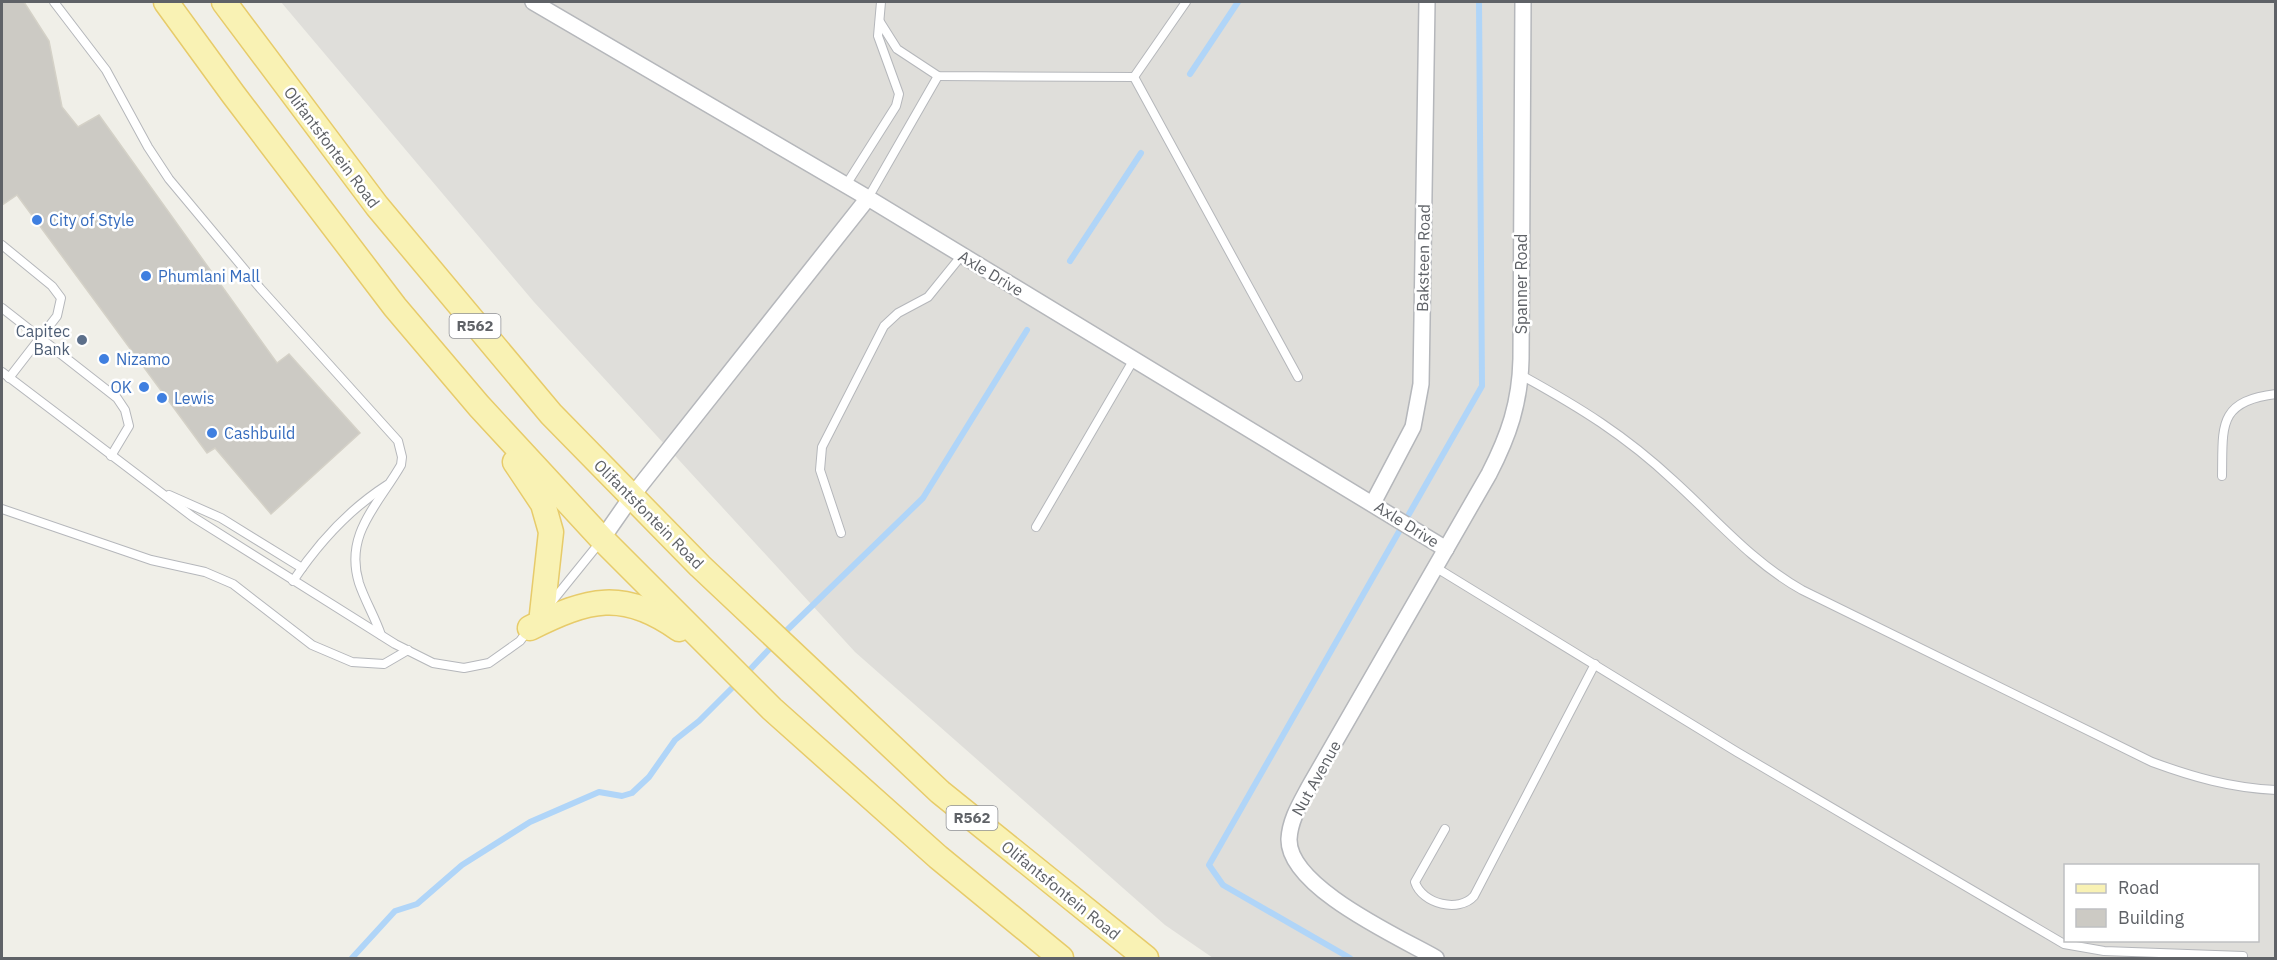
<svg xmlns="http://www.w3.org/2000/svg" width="2277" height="960" font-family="'IBM Plex Sans',sans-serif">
	<rect width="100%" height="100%" fill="#f0efe8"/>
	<!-- industrial -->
	<path fill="#dfdeda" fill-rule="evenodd" d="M 281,2 L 2275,2 L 2275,958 L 1213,958 L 1165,925 L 855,652 L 534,302 ZM 2066,866 L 2258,866 L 2258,940 L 2066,940 Z"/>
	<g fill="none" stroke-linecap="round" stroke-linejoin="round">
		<!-- stream -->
		<g stroke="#b0d5f8" stroke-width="6">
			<path d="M 1190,74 L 1238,2"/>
			<path d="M 1070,261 L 1141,153"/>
			<path d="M 782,635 L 923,498 L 1027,330"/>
			<path d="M 745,675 L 775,643"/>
			<path d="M 352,958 L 395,911 L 417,904 L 462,865 L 530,822 L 599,792 L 622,796 L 632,793 L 649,777 L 675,740 L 699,721 L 738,682"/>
			<path d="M 1350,958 L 1223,885 L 1209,865 L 1482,386 L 1479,2"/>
		</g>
	</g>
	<!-- building -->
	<path fill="#cccac4" stroke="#d4d1c7" stroke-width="1.5" d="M 2,2 L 24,2 L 49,41 L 62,107 L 78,127 L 99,115 L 277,363 L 289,354 L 360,433 L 271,514 L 215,448 L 207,453 L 17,195 L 2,205 Z"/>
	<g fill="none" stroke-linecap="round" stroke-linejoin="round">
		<defs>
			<g id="lane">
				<path d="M 54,2 L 106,70 L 148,147 L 169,179 L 260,288 L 398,441 L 402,457 L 401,465 C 378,505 344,534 359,583 C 365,601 375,617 381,635"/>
				<path d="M 880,22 L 897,49 L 938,76 L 1134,77 L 1186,2"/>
				<path d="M 1134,77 L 1298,377"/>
				<path d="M 846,185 L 896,106 L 899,94 L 878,36 L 881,2"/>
				<path d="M 868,198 L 938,76"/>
				<path d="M 2,245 L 52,286 L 61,298 L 57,316 L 9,378"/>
				<path d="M 2,308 L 117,398 L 125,410 L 129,426 L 111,456"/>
				<path d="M 2,372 L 193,517 L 395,644 L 433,663 L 464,668 L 489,663 L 520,641 L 529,629"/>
				<path d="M 1521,375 C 1579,407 1625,435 1674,481 C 1716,519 1752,562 1802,590 L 2152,762 C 2193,777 2231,788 2276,790"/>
				<path d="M 2222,476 C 2223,427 2217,401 2276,394"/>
				<path d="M 169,495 L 221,518 L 302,568"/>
				<path d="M 2,509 L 151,560 L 205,572 L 233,584 L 312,645 L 352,662 L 384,664 L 408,650"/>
				<path d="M 1036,527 L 1134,359"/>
				<path d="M 841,533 L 820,470 L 822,447 L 884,326 L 898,313 L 928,297 L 962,255"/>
				<path d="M 1435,567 L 1737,752 L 2064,944 L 2104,951 L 2243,956"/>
				<path d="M 293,581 C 319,542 348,510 387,485"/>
				<path d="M 550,604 L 601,541"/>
				<path d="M 1445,829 L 1415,882 C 1422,904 1459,913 1474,896 L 1595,664"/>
			</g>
			<g id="street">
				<path d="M 533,2 L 868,198 L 1446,549"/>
				<path d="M 1373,503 L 1413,427 L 1421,384 L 1427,2"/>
				<path d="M 602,539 L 632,496 L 868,198"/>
				<path d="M 1436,958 C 1399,937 1288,887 1289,839 C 1290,820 1300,804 1309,787 L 1489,474 C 1509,435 1520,403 1521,359 L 1523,2"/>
			</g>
			<g id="primary">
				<path d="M 166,2 L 233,94 L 395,307 L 479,406 L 602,539 L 772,709 L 938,857 L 1061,958"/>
				<path d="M 224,2 L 377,206 L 551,414 L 700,566 L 940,792 L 1146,958"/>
				<path d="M 515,462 L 543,504 L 551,532 L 542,614"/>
				<path d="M 530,628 C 588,599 623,589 679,629"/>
			</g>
		</defs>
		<!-- lane casing -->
		<use href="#lane" stroke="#b5b7bb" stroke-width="10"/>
		<!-- street casing -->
		<use href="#street" stroke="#b5b7bb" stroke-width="18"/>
		<!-- primary casing -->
		<use href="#primary" stroke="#e7cb6a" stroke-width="27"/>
		<!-- lane -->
		<use href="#lane" stroke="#fff" stroke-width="8"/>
		<!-- street -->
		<use href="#street" stroke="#fff" stroke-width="15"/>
		<!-- primary -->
		<use href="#primary" stroke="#f9f2b4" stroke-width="24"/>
	</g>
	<!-- markers -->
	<g fill="#3f7fe0" stroke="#fff" stroke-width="2">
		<circle cx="37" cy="220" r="6"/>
		<circle cx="146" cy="276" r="6"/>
		<circle cx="104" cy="359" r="6"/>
		<circle cx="144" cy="387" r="6"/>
		<circle cx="162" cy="398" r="6"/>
		<circle cx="212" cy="433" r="6"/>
	</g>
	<circle fill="#5c6f8a" stroke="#fff" stroke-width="2" cx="82" cy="340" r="6"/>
	<g text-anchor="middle" stroke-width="5" stroke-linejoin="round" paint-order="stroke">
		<!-- shield labels -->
		<g fill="#fff" stroke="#8f9195" stroke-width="1.5">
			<rect x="449.5" y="314" width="51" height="24" rx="4.5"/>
			<rect x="946.5" y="806" width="51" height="24" rx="4.5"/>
		</g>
		<g font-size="15" font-weight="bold" fill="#5f6267">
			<text x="475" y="331">R562</text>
			<text x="972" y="823">R562</text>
		</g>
		<!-- street labels -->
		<g font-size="16" fill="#5f6267" stroke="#fff">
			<text transform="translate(332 147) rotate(53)" y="6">Olifantsfontein Road</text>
			<text transform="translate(1423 258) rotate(-89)" y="6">Baksteen Road</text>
			<text transform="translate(991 273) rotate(31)" y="6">Axle Drive</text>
			<text transform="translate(1521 284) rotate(-90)" y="6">Spanner Road</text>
			<text transform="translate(649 514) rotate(45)" y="6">Olifantsfontein Road</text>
			<text transform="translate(1407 524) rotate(32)" y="6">Axle Drive</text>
			<text transform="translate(1316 778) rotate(-61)" y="6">Nut Avenue</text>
			<text transform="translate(1061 890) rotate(39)" y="6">Olifantsfontein Road</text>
		</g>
		<!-- shop labels -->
		<g font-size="16" fill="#366cbe" stroke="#fff" text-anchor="start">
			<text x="49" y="226">City of Style</text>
			<text x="158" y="282">Phumlani Mall</text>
			<text x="116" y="365">Nizamo</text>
			<text x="132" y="393" text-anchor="end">OK</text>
			<text x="174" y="404">Lewis</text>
			<text x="224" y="439">Cashbuild</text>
		</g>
		<!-- service labels -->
		<g font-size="16" fill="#4e5e75" stroke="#fff" text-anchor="end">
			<text x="70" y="337">Capitec<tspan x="70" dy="18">Bank</tspan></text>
		</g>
	</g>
	<!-- border -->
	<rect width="2277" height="960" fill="none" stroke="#5f6267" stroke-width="6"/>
	<!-- legend -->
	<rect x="2064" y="864" width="195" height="78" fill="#ffffff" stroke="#bfc0c2" stroke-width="1.5"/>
	<rect x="2076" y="884" width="30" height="9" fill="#f9f2b4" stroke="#bfc0c2" stroke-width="1.5"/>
	<text x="2118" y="894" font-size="18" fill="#5f6267">Road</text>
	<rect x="2076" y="909" width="30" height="18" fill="#cccac4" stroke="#bfc0c2" stroke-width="1.5"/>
	<text x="2118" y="924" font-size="18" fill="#5f6267">Building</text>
</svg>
